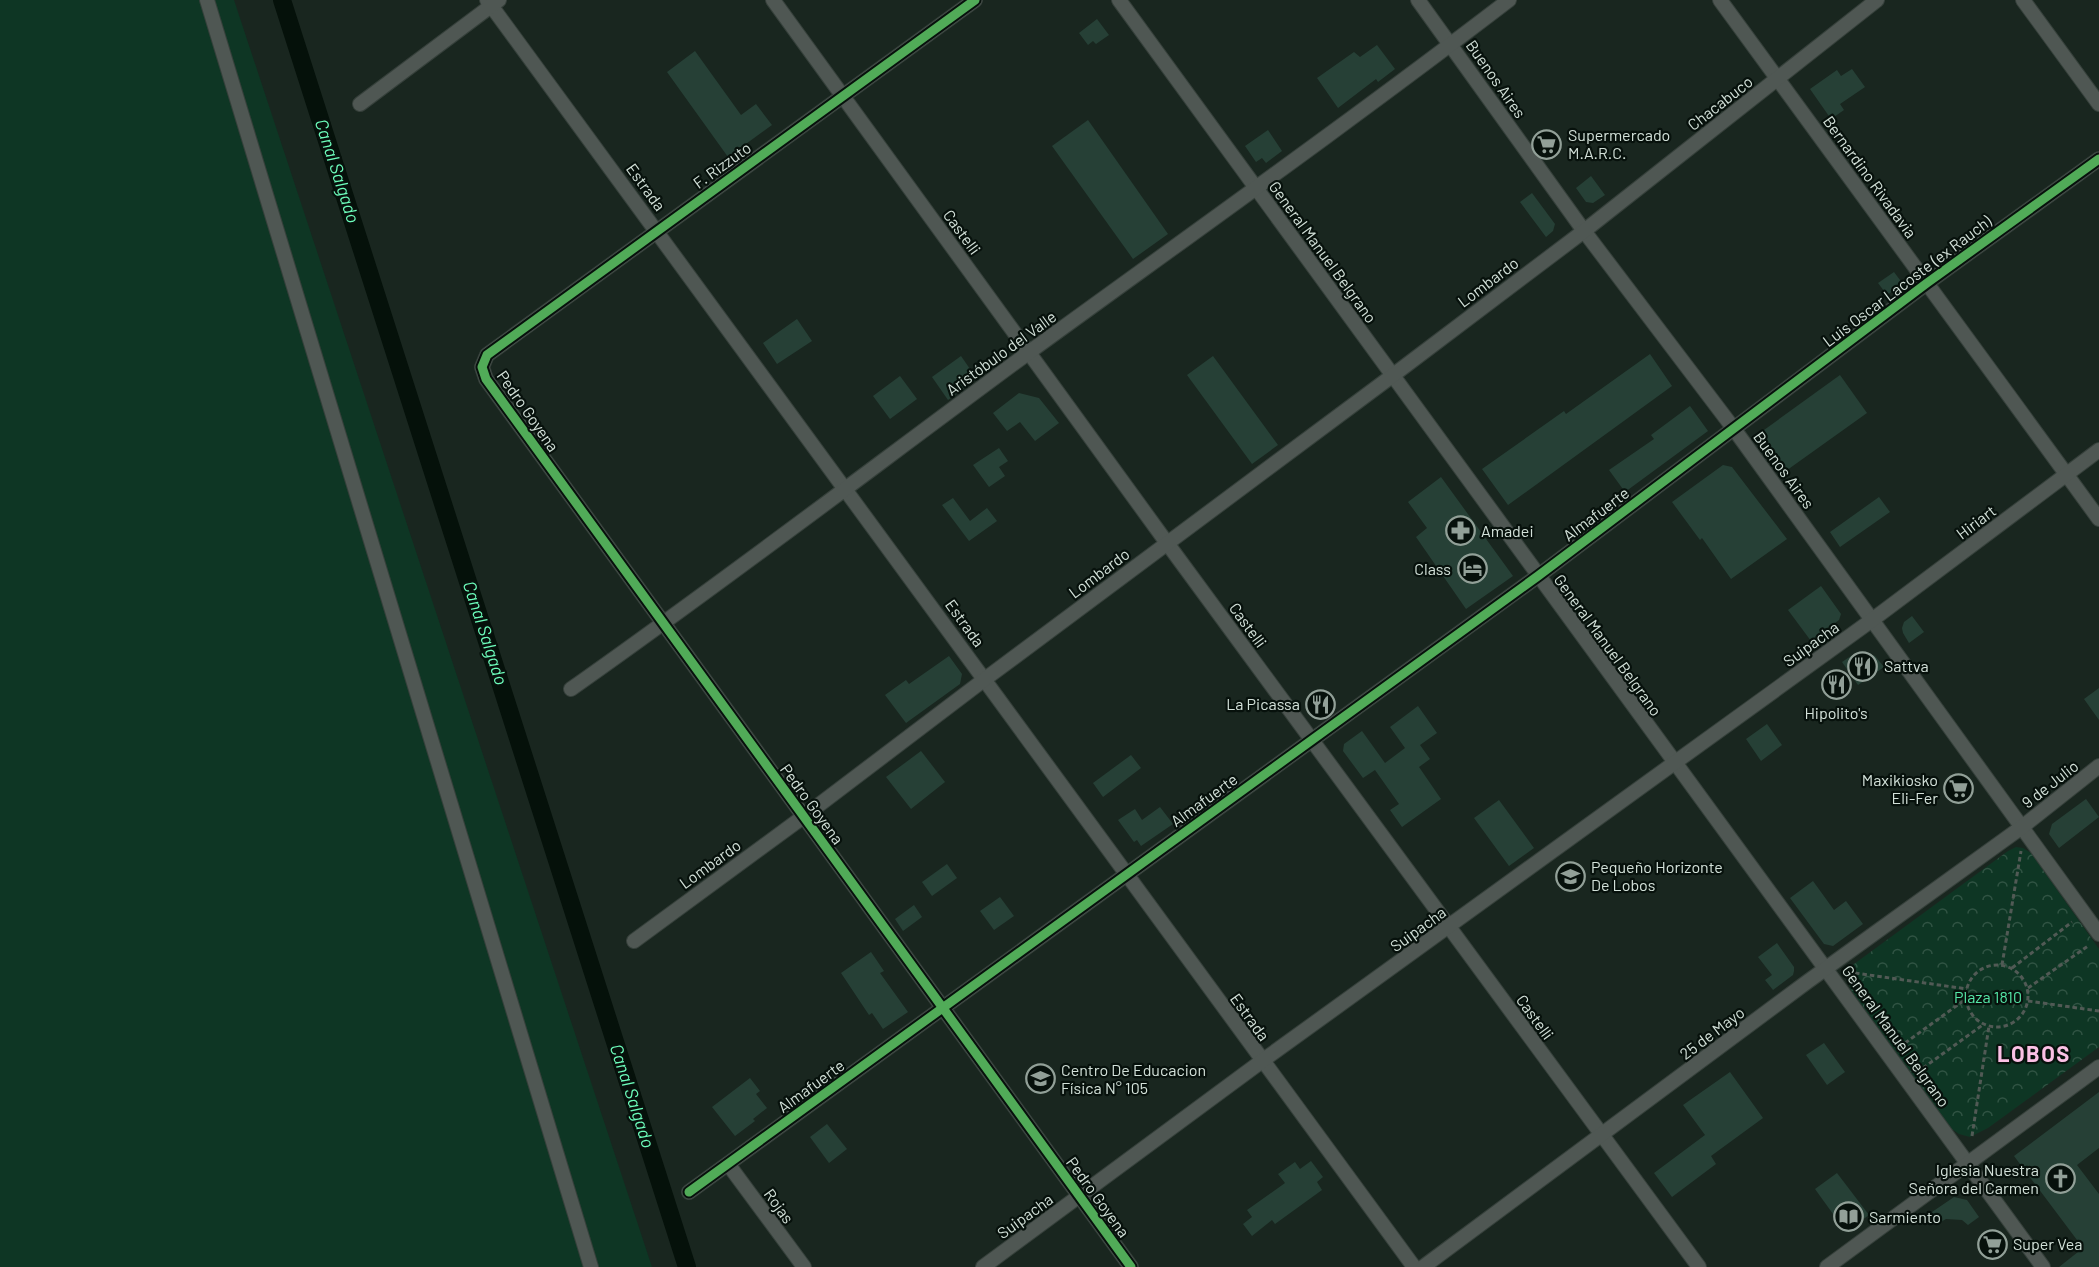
<svg xmlns="http://www.w3.org/2000/svg" width="2099" height="1267" font-family="Barlow,sans-serif">
	<defs>
		<pattern id="park-crowns" width="20" height="18" patternUnits="userSpaceOnUse" patternTransform="scale(1.5)"><rect width="20" height="18" fill="#0e3624"/><path d="M2 6a3 3 0 1 1 6 0M12 15a3 3 0 1 1 6 0" fill="none" stroke="#305343"/></pattern>
	</defs>
	<rect width="100%" height="100%" fill="#19261f"/>
	<!-- park -->
	<path fill="url(#park-crowns)" d="M 2016,847 L 2023,848 L 2031,853 L 2099,949 L 2099,1047 L 1988,1128 L 1970,1137 L 1959,1134 L 1952,1129 L 1851,990 L 1846,975 L 1850,967 L 2008,851 Z"/>
	<!-- pitch -->
	<path fill="#0e3624" d="M 0,0 L 234,0 L 652,1267 L 0,1267 Z"/>
	<g fill="none" stroke-linecap="round" stroke-linejoin="round">
		<!-- canal -->
		<path stroke="#05110a" stroke-width="18" d="M 282,0 L 687,1267"/>
	</g>
	<!-- building -->
	<g fill="#264036">
		<path d="M 1097,19 L 1109,35 L 1096,44 L 1093,41 L 1088,45 L 1079,33 Z"/>
		<path d="M 1377,45 L 1395,69 L 1378,82 L 1376,79 L 1338,108 L 1317,78 L 1354,52 L 1360,57 Z"/>
		<path d="M 695,51 L 741,115 L 756,104 L 772,125 L 728,157 L 667,72 Z"/>
		<path d="M 1852,69 L 1865,87 L 1840,104 L 1844,110 L 1831,119 L 1810,89 L 1837,70 L 1841,76 Z"/>
		<path d="M 1088,120 L 1168,234 L 1133,259 L 1052,146 Z"/>
		<path d="M 1268,130 L 1282,151 L 1266,163 L 1262,158 L 1256,162 L 1245,146 Z"/>
		<path d="M 1591,176 L 1605,195 L 1593,203 L 1586,202 L 1576,188 Z"/>
		<path d="M 1532,193 L 1555,224 L 1553,231 L 1546,237 L 1520,202 Z"/>
		<path d="M 1894,272 L 1900,280 L 1900,286 L 1887,295 L 1878,283 Z"/>
		<path d="M 797,319 L 812,341 L 777,364 L 763,343 Z"/>
		<path d="M 1650,354 L 1672,386 L 1508,505 L 1482,469 L 1564,411 L 1566,414 Z"/>
		<path d="M 961,356 L 977,379 L 948,400 L 932,377 Z"/>
		<path d="M 1213,356 L 1278,445 L 1252,464 L 1187,375 Z"/>
		<path d="M 1840,375 L 1867,413 L 1783,473 L 1761,443 L 1764,430 Z"/>
		<path d="M 900,376 L 917,399 L 890,419 L 873,396 Z"/>
		<path d="M 1019,393 L 1039,398 L 1059,423 L 1035,441 L 1020,422 L 1007,431 L 993,413 Z"/>
		<path d="M 1690,406 L 1708,431 L 1625,492 L 1609,470 L 1654,439 L 1651,435 Z"/>
		<path d="M 999,448 L 1008,461 L 999,467 L 1005,476 L 989,487 L 973,465 Z"/>
		<path d="M 1723,465 L 1732,467 L 1787,539 L 1731,579 L 1702,538 L 1700,540 L 1672,502 Z"/>
		<path d="M 1441,477 L 1513,576 L 1466,609 L 1416,537 L 1427,528 L 1408,502 Z"/>
		<path d="M 1879,497 L 1890,512 L 1840,547 L 1830,532 Z"/>
		<path d="M 953,498 L 970,521 L 987,508 L 997,521 L 969,541 L 942,505 Z"/>
		<path d="M 1821,586 L 1841,614 L 1839,620 L 1811,641 L 1788,610 Z"/>
		<path d="M 1912,616 L 1924,632 L 1909,643 L 1903,633 L 1902,628 L 1904,622 Z"/>
		<path d="M 1867,653 L 1875,656 L 1884,667 L 1858,685 L 1842,662 L 1851,656 Z"/>
		<path d="M 949,656 L 962,674 L 960,684 L 906,723 L 885,695 L 906,680 L 909,684 Z"/>
		<path d="M 2099,688 L 2099,720 L 2084,699 Z"/>
		<path d="M 1418,706 L 1437,733 L 1420,745 L 1430,759 L 1419,767 L 1441,799 L 1402,827 L 1390,810 L 1399,804 L 1375,770 L 1363,778 L 1343,751 L 1344,744 L 1362,731 L 1385,763 L 1405,748 L 1390,727 Z"/>
		<path d="M 1767,724 L 1782,745 L 1761,761 L 1746,739 Z"/>
		<path d="M 921,751 L 945,782 L 911,809 L 886,777 Z"/>
		<path d="M 1131,755 L 1141,768 L 1103,797 L 1093,783 Z"/>
		<path d="M 2086,799 L 2099,817 L 2059,848 L 2049,834 L 2052,824 Z"/>
		<path d="M 1499,800 L 1534,848 L 1509,866 L 1474,818 Z"/>
		<path d="M 1160,807 L 1173,824 L 1141,846 L 1137,840 L 1134,842 L 1118,820 L 1135,809 L 1142,820 Z"/>
		<path d="M 947,864 L 957,878 L 932,896 L 922,882 Z"/>
		<path d="M 1813,881 L 1834,910 L 1846,901 L 1863,924 L 1833,946 L 1824,944 L 1790,898 Z"/>
		<path d="M 1000,897 L 1014,916 L 994,930 L 980,911 Z"/>
		<path d="M 914,905 L 922,917 L 903,931 L 895,919 Z"/>
		<path d="M 1777,943 L 1794,967 L 1794,971 L 1793,975 L 1773,990 L 1765,980 L 1772,975 L 1758,957 Z"/>
		<path d="M 871,952 L 884,971 L 880,973 L 908,1012 L 883,1029 L 872,1013 L 869,1015 L 841,973 Z"/>
		<path d="M 1824,1043 L 1845,1072 L 1827,1085 L 1806,1055 Z"/>
		<path d="M 1730,1072 L 1763,1118 L 1711,1156 L 1716,1164 L 1672,1197 L 1654,1173 L 1705,1135 L 1683,1105 Z"/>
		<path d="M 750,1078 L 760,1091 L 756,1094 L 767,1108 L 753,1119 L 755,1121 L 735,1136 L 712,1107 Z"/>
		<path d="M 2099,1092 L 2099,1148 L 2077,1165 L 2099,1194 L 2099,1267 L 2059,1267 L 2083,1248 L 2014,1156 Z"/>
		<path d="M 827,1124 L 847,1149 L 829,1163 L 810,1137 Z"/>
		<path d="M 1311,1161 L 1323,1177 L 1317,1182 L 1322,1190 L 1275,1224 L 1272,1220 L 1252,1236 L 1243,1224 L 1252,1217 L 1247,1210 L 1285,1183 L 1278,1174 L 1295,1162 L 1300,1169 Z"/>
		<path d="M 1837,1173 L 1869,1215 L 1846,1232 L 1815,1189 Z"/>
		<path d="M 1954,1197 L 1967,1200 L 1979,1217 L 1968,1225 L 1962,1220 L 1946,1219 L 1939,1223 L 1932,1212 Z"/>
	</g>
	<g fill="none" stroke-linecap="round" stroke-linejoin="round">
		<defs>
			<g id="street">
				<path d="M 207,0 L 591,1267"/>
				<path d="M 487,0 L 1414,1267"/>
				<path d="M 773,0 L 1167,543 L 1699,1267"/>
				<path d="M 975,0 L 487,355 L 482,367 L 486,379 L 1131,1267"/>
				<path d="M 1119,0 L 2043,1267"/>
				<path d="M 1418,0 L 1584,231 L 1734,429 L 2099,934"/>
				<path d="M 1720,0 L 2099,519"/>
				<path d="M 2023,0 L 2099,104"/>
				<path d="M 360,104 L 499,0"/>
				<path d="M 571,689 C 726,580 876,465 1028,353 C 1189,236 1351,121 1509,0"/>
				<path d="M 634,941 L 803,817 L 985,679 L 1392,376 L 1584,231 L 1877,0"/>
				<path d="M 728,1164 L 804,1267"/>
				<path d="M 689,1192 L 1538,576 L 1927,283 L 2099,159"/>
				<path d="M 983,1267 L 1262,1061 L 1872,620 L 2099,450"/>
				<path d="M 1423,1267 L 1807,982 L 2022,827 L 2099,766"/>
				<path d="M 1827,1267 L 2099,1067"/>
			</g>
		</defs>
		<!-- street casing -->
		<use href="#street" stroke="#36403b" stroke-width="16"/>
		<!-- path -->
		<g stroke="#515a55" stroke-width="3" stroke-dasharray="4.5 3" stroke-linecap="butt">
			<circle cx="1997" cy="996" r="31"/>
			<path d="M 2002,965 L 2021,851"/>
			<path d="M 2012,968 L 2072,922"/>
			<path d="M 1855,973 L 1967,989"/>
			<path d="M 2028,988 L 2088,946"/>
			<path d="M 2028,1001 L 2099,1011"/>
			<path d="M 1905,1043 L 1966,999"/>
			<path d="M 1923,1068 L 1984,1024"/>
			<path d="M 1972,1136 L 1989,1026"/>
		</g>
		<!-- street -->
		<use href="#street" stroke="#4f5753" stroke-width="14"/>
		<defs>
			<g id="cycleway">
				<path d="M 975,0 L 487,355 L 482,367 L 486,379 L 1131,1267"/>
				<path d="M 689,1192 L 1538,576 L 1927,283 L 2099,159"/>
			</g>
		</defs>
		<!-- cycleway casing -->
		<use href="#cycleway" stroke="#07110c" stroke-width="13"/>
		<!-- cycleway -->
		<use href="#cycleway" stroke="#51ab58" stroke-width="9"/>
	</g>
	<!-- icons -->
	<defs>
		<symbol id="supermarket-ring" viewBox="-11 -11 22 22"><circle r="9.5" fill="#07110c" stroke="#92a098" stroke-width="1.5"/><path d="M-6-5.5h2.5l.6 2H6L4.5 2H-2.5L-4.4-4H-6ZM-1.5 3.2a1.3 1.3 0 1 0 .1 0ZM3 3.2a1.3 1.3 0 1 0 .1 0Z" fill="#92a098"/></symbol>
		<symbol id="pharmacy-ring" viewBox="-11 -11 22 22"><circle r="9.5" fill="#07110c" stroke="#92a098" stroke-width="1.5"/><path d="M-2-6h4v4h4v4h-4v4h-4v-4h-4v-4h4Z" fill="#92a098"/></symbol>
		<symbol id="hotel-ring" viewBox="-11 -11 22 22"><circle r="9.5" fill="#07110c" stroke="#92a098" stroke-width="1.5"/><path d="M-6-4.5h1.5V1H6V5H4.5V3h-9V5H-6ZM-4 0a1.8 1.8 0 1 1 3.6 0ZM.5 0V-2.5h3Q6-2.5 6 0Z" fill="#92a098"/></symbol>
		<symbol id="restaurant-ring" viewBox="-11 -11 22 22"><circle r="9.5" fill="#07110c" stroke="#92a098" stroke-width="1.5"/><path d="M-5-6h1v4h1v-4h1v4h1v-4h1v5L-1.5 .5V6h-2V.5L-5-1ZM5-6V6H3V1.5H1.5Q1.5-4 5-6Z" fill="#92a098"/></symbol>
		<symbol id="school-ring" viewBox="-11 -11 22 22"><circle r="9.5" fill="#07110c" stroke="#92a098" stroke-width="1.5"/><path d="M0-5L7-2L0 1L-7-2ZM-4 1L0 2.5L4 1V4Q0 6-4 4Z" fill="#92a098"/></symbol>
		<symbol id="church-ring" viewBox="-11 -11 22 22"><circle r="9.5" fill="#07110c" stroke="#92a098" stroke-width="1.5"/><path d="M-1.2-6h2.4v3.5h3.3v2.4h-3.3V6h-2.4V-.1h-3.3v-2.4h3.3Z" fill="#92a098"/></symbol>
		<symbol id="library-ring" viewBox="-11 -11 22 22"><circle r="9.5" fill="#07110c" stroke="#92a098" stroke-width="1.5"/><path d="M-6-4Q-3-5.5-.7-3.5V5Q-3 3-6 4ZM6-4Q3-5.5 .7-3.5V5Q3 3 6 4Z" fill="#92a098"/></symbol>
	</defs>
	<g fill-rule="evenodd">
		<use href="#supermarket-ring" x="1530" y="128" width="33" height="33"/>
		<use href="#pharmacy-ring" x="1444" y="514" width="33" height="33"/>
		<use href="#hotel-ring" x="1456" y="552" width="33" height="33"/>
		<use href="#restaurant-ring" x="1846" y="650" width="33" height="33"/>
		<use href="#restaurant-ring" x="1820" y="668" width="33" height="33"/>
		<use href="#restaurant-ring" x="1304" y="688" width="33" height="33"/>
		<use href="#supermarket-ring" x="1942" y="772" width="33" height="33"/>
		<use href="#school-ring" x="1554" y="860" width="33" height="33"/>
		<use href="#school-ring" x="1024" y="1062" width="33" height="33"/>
		<use href="#church-ring" x="2044" y="1162" width="33" height="33"/>
		<use href="#library-ring" x="1832" y="1200" width="33" height="33"/>
		<use href="#supermarket-ring" x="1976" y="1228" width="33" height="33"/>
	</g>
	<g text-anchor="middle" stroke-width="4.5" stroke-linejoin="round" paint-order="stroke">
		<!-- street labels -->
		<g font-size="16" fill="#d3e1d9" stroke="#07110c">
			<text transform="translate(1496 79) rotate(55)" y="6">Buenos Aires</text>
			<text transform="translate(1720 103) rotate(-38)" y="6">Chacabuco</text>
			<text transform="translate(722 165) rotate(-36)" y="6">F. Rizzuto</text>
			<text transform="translate(1870 177) rotate(54)" y="6">Bernardino Rivadavia</text>
			<text transform="translate(646 187) rotate(54)" y="6">Estrada</text>
			<text transform="translate(962 232) rotate(54)" y="6">Castelli</text>
			<text transform="translate(1323 252) rotate(54)" y="6">General Manuel Belgrano</text>
			<text transform="translate(1907 281) rotate(-37)" y="6">Luis Oscar Lacoste (ex Rauch)</text>
			<text transform="translate(1488 282) rotate(-37)" y="6">Lombardo</text>
			<text transform="translate(1001 353) rotate(-36)" y="6">Aristóbulo del Valle</text>
			<text transform="translate(528 411) rotate(55)" y="6">Pedro Goyena</text>
			<text transform="translate(1784 470) rotate(54)" y="6">Buenos Aires</text>
			<text transform="translate(1596 514) rotate(-37)" y="6">Almafuerte</text>
			<text transform="translate(1976 522) rotate(-37)" y="6">Hiriart</text>
			<text transform="translate(1099 573) rotate(-37)" y="6">Lombardo</text>
			<text transform="translate(965 623) rotate(54)" y="6">Estrada</text>
			<text transform="translate(1248 625) rotate(54)" y="6">Castelli</text>
			<text transform="translate(1811 644) rotate(-36)" y="6">Suipacha</text>
			<text transform="translate(1608 645) rotate(54)" y="6">General Manuel Belgrano</text>
			<text transform="translate(2050 784) rotate(-38)" y="6">9 de Julio</text>
			<text transform="translate(1204 800) rotate(-36)" y="6">Almafuerte</text>
			<text transform="translate(812 804) rotate(54)" y="6">Pedro Goyena</text>
			<text transform="translate(710 864) rotate(-36)" y="6">Lombardo</text>
			<text transform="translate(1418 929) rotate(-36)" y="6">Suipacha</text>
			<text transform="translate(1250 1017) rotate(54)" y="6">Estrada</text>
			<text transform="translate(1535 1017) rotate(54)" y="6">Castelli</text>
			<text transform="translate(1712 1033) rotate(-37)" y="6">25 de Mayo</text>
			<text transform="translate(1896 1036) rotate(54)" y="6">General Manuel Belgrano</text>
			<text transform="translate(811 1086) rotate(-36)" y="6">Almafuerte</text>
			<text transform="translate(1098 1197) rotate(54)" y="6">Pedro Goyena</text>
			<text transform="translate(779 1206) rotate(54)" y="6">Rojas</text>
			<text transform="translate(1025 1216) rotate(-36)" y="6">Suipacha</text>
		</g>
		<!-- poi labels -->
		<g font-size="16" fill="#d3e1d9" stroke="#07110c" text-anchor="start">
			<text x="1568" y="141">Supermercado<tspan x="1568" dy="18">M.A.R.C.</tspan></text>
			<text x="1481" y="537">Amadei</text>
			<text x="1451" y="575" text-anchor="end">Class</text>
			<text x="1884" y="672">Sattva</text>
			<text x="1300" y="710" text-anchor="end">La Picassa</text>
			<text x="1836" y="719" text-anchor="middle">Hipolito's</text>
			<text x="1938" y="786" text-anchor="end">Maxikiosko<tspan x="1938" dy="18">Eli-Fer</tspan></text>
			<text x="1591" y="873">Pequeño Horizonte<tspan x="1591" dy="18">De Lobos</tspan></text>
			<text x="1061" y="1076">Centro De Educacion<tspan x="1061" dy="18">Física N° 105</tspan></text>
			<text x="2039" y="1176" text-anchor="end">Iglesia Nuestra<tspan x="2039" dy="18">Señora del Carmen</tspan></text>
			<text x="1869" y="1223">Sarmiento</text>
			<text x="2013" y="1250">Super Vea</text>
		</g>
		<!-- park labels -->
		<g font-size="16" fill="#55e8a8" stroke="#07110c">
			<text x="1988" y="1003">Plaza 1810</text>
		</g>
		<!-- water labels -->
		<g font-size="18" font-style="italic" fill="#6dfdbb" stroke="#07110c">
			<text transform="translate(337 171) rotate(72)" y="6">Canal Salgado</text>
			<text transform="translate(485 633) rotate(72)" y="6">Canal Salgado</text>
			<text transform="translate(632 1096) rotate(72)" y="6">Canal Salgado</text>
		</g>
		<!-- district labels -->
		<g font-size="22" font-weight="bold" letter-spacing="1.5" fill="#fbc1e5" stroke="#07110c">
			<text x="2034" y="1062">LOBOS</text>
		</g>
	</g>
</svg>
